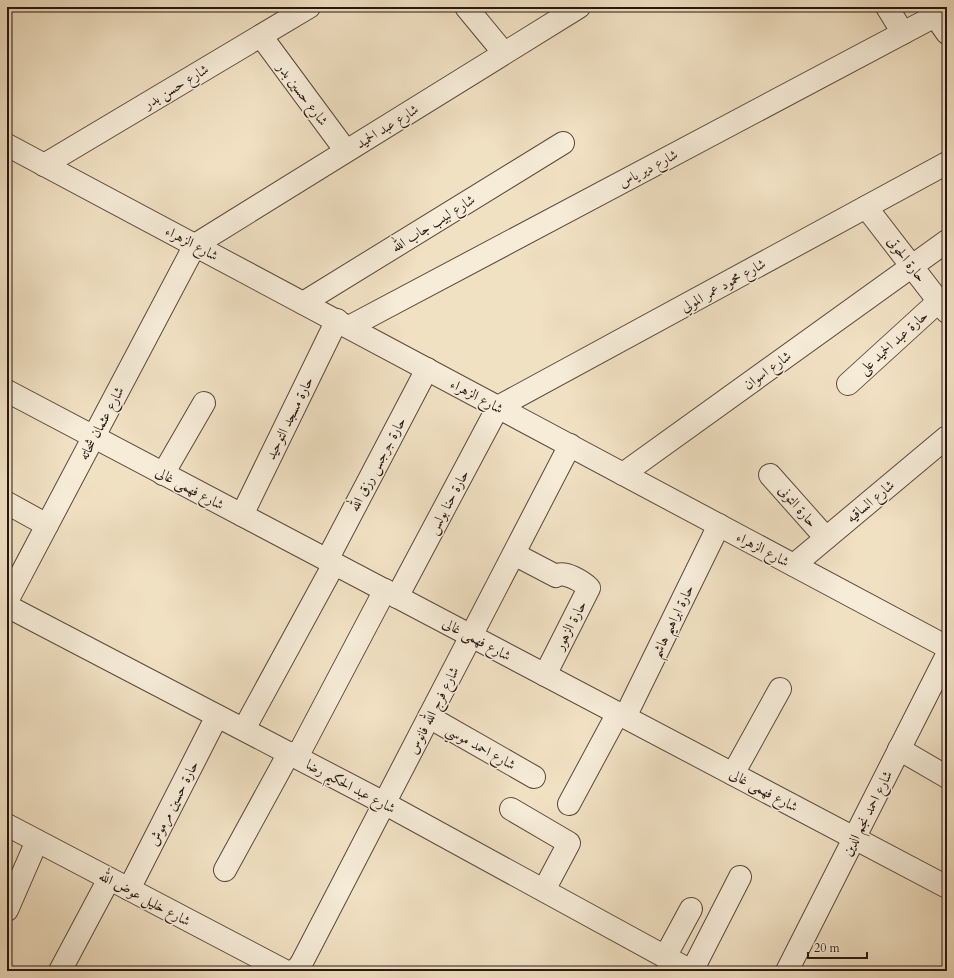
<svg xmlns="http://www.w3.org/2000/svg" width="954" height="978" font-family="Cardo,Amiri,serif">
	<rect width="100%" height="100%" fill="#f1e1c3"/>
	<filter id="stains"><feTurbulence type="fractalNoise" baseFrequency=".005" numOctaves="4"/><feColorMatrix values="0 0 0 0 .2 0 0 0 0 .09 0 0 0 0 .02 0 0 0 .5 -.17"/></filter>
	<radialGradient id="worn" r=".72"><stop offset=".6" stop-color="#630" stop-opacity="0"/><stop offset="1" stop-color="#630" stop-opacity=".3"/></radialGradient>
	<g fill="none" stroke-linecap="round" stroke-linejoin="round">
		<defs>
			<g id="minor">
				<path d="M 466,7 L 504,53"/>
				<path d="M 887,7 L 903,33"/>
				<path d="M 935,16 L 947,33"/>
				<path d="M 261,36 L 346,151"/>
				<path d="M 7,145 L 947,647"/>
				<path d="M 44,165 L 309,7"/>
				<path d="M 866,207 L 947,312"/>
				<path d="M 303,303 L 563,143"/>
				<path d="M 349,327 L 935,16 L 947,8"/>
				<path d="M 848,384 L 939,301"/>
				<path d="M 7,391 L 947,887"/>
				<path d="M 163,474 L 204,403"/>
				<path d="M 623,474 L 947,241"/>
				<path d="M 770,475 L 826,538"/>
				<path d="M 7,503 L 47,525"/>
				<path d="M 242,515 L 337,320"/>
				<path d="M 514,554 L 556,576 C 564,570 583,582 589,588 L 545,675"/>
				<path d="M 327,560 L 427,369"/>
				<path d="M 794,565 L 947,437"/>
				<path d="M 397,597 L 498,407 L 947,163"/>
				<path d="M 7,601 L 195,245 L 579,7"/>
				<path d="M 7,606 L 384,803 L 691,971"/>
				<path d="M 429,717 L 534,777"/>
				<path d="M 625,717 L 719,525"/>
				<path d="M 244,729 L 334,564"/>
				<path d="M 899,749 L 947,777"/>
				<path d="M 297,757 L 385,590"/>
				<path d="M 733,774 L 780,689"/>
				<path d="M 569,804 L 618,713"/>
				<path d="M 511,809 L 569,843 L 544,890"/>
				<path d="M 7,825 L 285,971"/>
				<path d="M 225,870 L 289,753"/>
				<path d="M 129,889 L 217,716"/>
				<path d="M 7,910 L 37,841"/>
				<path d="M 665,957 L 691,909"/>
				<path d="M 60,971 L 109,879"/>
				<path d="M 293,971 L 296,970 L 301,964 L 570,445"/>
				<path d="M 692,971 L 740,877"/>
				<path d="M 787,971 L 947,655"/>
			</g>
		</defs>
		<!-- minor casing -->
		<use href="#minor" stroke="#5a493d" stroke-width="24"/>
		<!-- minor -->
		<use href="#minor" stroke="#f6ecd8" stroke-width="22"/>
	</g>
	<g text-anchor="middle" stroke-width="3" stroke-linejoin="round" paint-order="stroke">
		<!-- street labels -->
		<g font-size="14" fill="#271610" stroke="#f6ecd8">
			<text transform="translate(176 86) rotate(-31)" y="5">شارع حسن بدر</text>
			<text transform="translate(303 94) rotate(53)" y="5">شارع حسين بدر</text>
			<text transform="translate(387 126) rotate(-32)" y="5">شارع عبد الحميد</text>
			<text transform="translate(648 168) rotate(-28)" y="5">شارع دير ياس</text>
			<text transform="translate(433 223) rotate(-32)" y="5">شارع لبيب جاب الله</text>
			<text transform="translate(192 243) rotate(28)" y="5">شارع الزهراء</text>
			<text transform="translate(907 259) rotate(52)" y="5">حارة الحوتى</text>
			<text transform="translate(723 285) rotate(-29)" y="5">شارع محمود عمر المولي</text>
			<text transform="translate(893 342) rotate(-42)" y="5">حارة عبد الحميد على</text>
			<text transform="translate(767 370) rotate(-36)" y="5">شارع اسوان</text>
			<text transform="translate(477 396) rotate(28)" y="5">شارع الزهراء</text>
			<text transform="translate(289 418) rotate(-64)" y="5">حارة مسجد التوحيد</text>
			<text transform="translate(101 423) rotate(-62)" y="5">شارع عثمان شحاته</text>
			<text transform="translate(377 464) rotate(-62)" y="5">حارة جرجس رزق الله</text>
			<text transform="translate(190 488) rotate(28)" y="5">شارع فهمى غالى</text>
			<text transform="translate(870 501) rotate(-40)" y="5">شارع الساقيه</text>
			<text transform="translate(448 502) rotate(-62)" y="5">حارة حنا بولس</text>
			<text transform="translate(798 506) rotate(49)" y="5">حارة التونى</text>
			<text transform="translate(763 549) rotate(28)" y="5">شارع الزهراء</text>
			<text transform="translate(672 621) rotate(-64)" y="5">حارة ابراهيم هاشم</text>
			<text transform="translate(570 625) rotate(-63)" y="5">حارة الزهور</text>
			<text transform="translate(477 639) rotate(28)" y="5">شارع فهمى غالى</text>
			<text transform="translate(433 710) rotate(-63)" y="5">شارع فرج الله فانوس</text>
			<text transform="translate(481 747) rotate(29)" y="5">شارع احمد موسي</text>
			<text transform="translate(351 786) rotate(28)" y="5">شارع عبد الحكيم رضا</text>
			<text transform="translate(764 790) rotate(28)" y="5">شارع فهمى غالى</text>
			<text transform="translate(173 803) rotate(-63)" y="5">حارة حسين مرموش</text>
			<text transform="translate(867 813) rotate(-63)" y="5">شارع احمد نجم الدين</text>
			<text transform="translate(145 898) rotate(28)" y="5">شارع خليل عوض الله</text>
		</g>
	</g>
	<!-- margin -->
	<rect width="954" height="978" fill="none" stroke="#f1e1c3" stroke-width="24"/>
	<rect x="8" y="8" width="938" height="962" fill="none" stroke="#271610" stroke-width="2"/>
	<rect x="12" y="12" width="930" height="954" fill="none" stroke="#271610"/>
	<!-- scale -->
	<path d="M808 952v6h59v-6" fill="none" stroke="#271610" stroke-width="2"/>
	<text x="814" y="952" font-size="12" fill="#271610" stroke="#f6ecd8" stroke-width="3" paint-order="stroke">20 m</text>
	<rect width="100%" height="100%" filter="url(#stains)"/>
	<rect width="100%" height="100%" fill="url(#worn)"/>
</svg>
